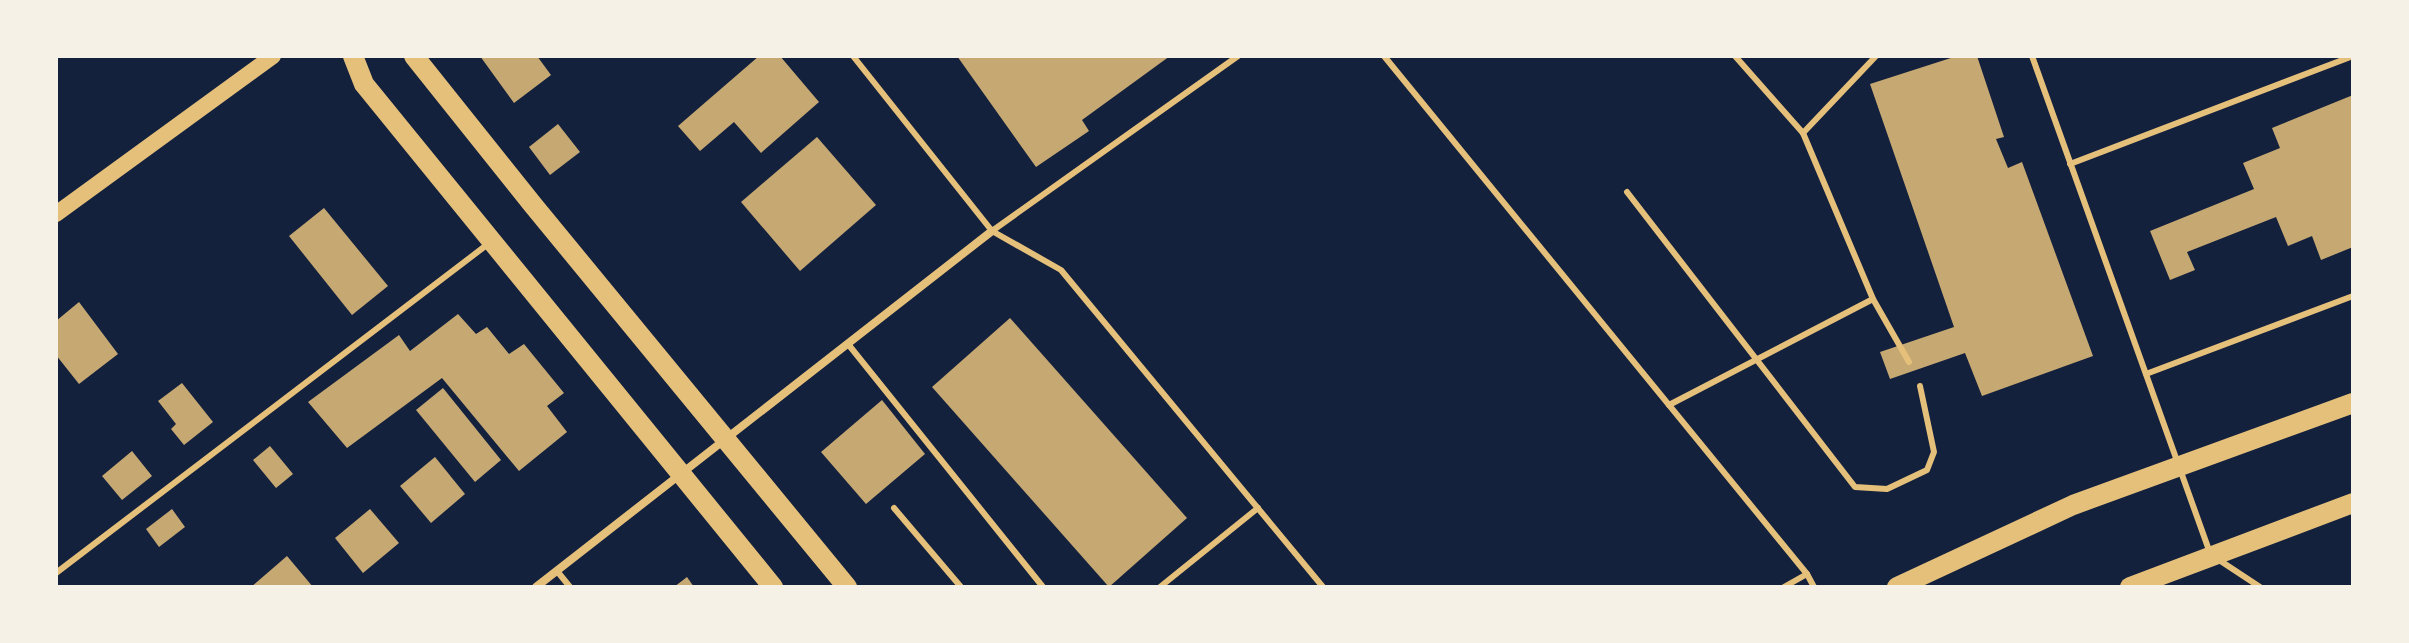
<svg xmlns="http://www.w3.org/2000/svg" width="2409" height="643" font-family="Manrope,sans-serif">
	<rect width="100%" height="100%" fill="#14213d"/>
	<!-- building -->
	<g fill="#c6a872">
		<path d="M 480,56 L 537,56 L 551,75 L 514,103 Z"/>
		<path d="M 759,56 L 780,56 L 819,102 L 761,153 L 734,122 L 700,151 L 678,126 Z"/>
		<path d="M 957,56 L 1170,56 L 1082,120 L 1089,131 L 1036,167 Z"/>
		<path d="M 1957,56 L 1977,56 L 2004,137 L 1996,139 L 2008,168 L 2022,162 L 2093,356 L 1982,396 L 1965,353 L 1890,379 L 1880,352 L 1954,327 L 1870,84 Z"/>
		<path d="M 2353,95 L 2353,247 L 2321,260 L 2312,236 L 2288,246 L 2276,217 L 2187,252 L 2195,270 L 2170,280 L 2150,231 L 2254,189 L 2243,163 L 2280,148 L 2272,128 Z"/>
		<path d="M 558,124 L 580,152 L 550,175 L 529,147 Z"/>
		<path d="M 817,137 L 876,205 L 800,271 L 741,202 Z"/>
		<path d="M 324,208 L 388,286 L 352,315 L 289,236 Z"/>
		<path d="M 79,302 L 118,354 L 79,384 L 56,355 L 56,321 Z"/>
		<path d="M 458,314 L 476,334 L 487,327 L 509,354 L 524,344 L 564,393 L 547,406 L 567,432 L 519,471 L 442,378 L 347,448 L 308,402 L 399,335 L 410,351 Z"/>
		<path d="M 1010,318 L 1187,518 L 1109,587 L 932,387 Z"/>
		<path d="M 182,383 L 213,422 L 184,445 L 171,429 L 176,424 L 158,401 Z"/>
		<path d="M 443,388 L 501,460 L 475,482 L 416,410 Z"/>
		<path d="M 882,400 L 925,454 L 866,504 L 821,452 Z"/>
		<path d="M 270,446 L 293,474 L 276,488 L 253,460 Z"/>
		<path d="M 132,451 L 152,476 L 122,500 L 102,476 Z"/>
		<path d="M 435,457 L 465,494 L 431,523 L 400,486 Z"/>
		<path d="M 172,509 L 185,527 L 159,547 L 146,529 Z"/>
		<path d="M 370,509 L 399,543 L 363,573 L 335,538 Z"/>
		<path d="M 287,556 L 313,587 L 251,587 Z"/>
		<path d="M 687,577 L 694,587 L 674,587 Z"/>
	</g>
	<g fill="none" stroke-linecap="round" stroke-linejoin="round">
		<!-- service -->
		<g stroke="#e5c07b" stroke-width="6">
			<path d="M 853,56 L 992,231 L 1061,270 L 1323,587"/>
			<path d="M 1384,56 L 1807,574 L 1814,587"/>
			<path d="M 2032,56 L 2210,553"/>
			<path d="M 1803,133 L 1876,56"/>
			<path d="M 2070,164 L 2353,56"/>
			<path d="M 1627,192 L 1855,487 L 1887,489 L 1927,470 L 1934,452 L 1920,386"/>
			<path d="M 992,231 L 1238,56"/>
			<path d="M 1873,299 L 1909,362"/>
			<path d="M 848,344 L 1043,587"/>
			<path d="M 2146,374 L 2353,296"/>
			<path d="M 1669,405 L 1873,299 L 1803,133 L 1735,56"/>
			<path d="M 894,508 L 961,587"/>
			<path d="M 2219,560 L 2260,587"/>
			<path d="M 557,571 L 570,587"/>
			<path d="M 56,573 L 488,244"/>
			<path d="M 1160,587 L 1258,508"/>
			<path d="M 1784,587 L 1807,574"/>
		</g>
		<!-- minor -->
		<path stroke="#e5c07b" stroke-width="8" d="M 536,587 L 992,231"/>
		<!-- secondary -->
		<path stroke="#e5c07b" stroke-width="16" d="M 56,214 L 273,56"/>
		<!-- primary -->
		<g stroke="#e5c07b" stroke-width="20">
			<path d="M 353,56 L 364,84 L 773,587"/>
			<path d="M 414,56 L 533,205 L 847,587"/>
			<path d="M 1897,587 L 2073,505 L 2353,403"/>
			<path d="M 2130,587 L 2353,503"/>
		</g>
	</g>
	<!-- border -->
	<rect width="2409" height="643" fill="none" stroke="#f6f1e7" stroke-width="116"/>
</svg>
